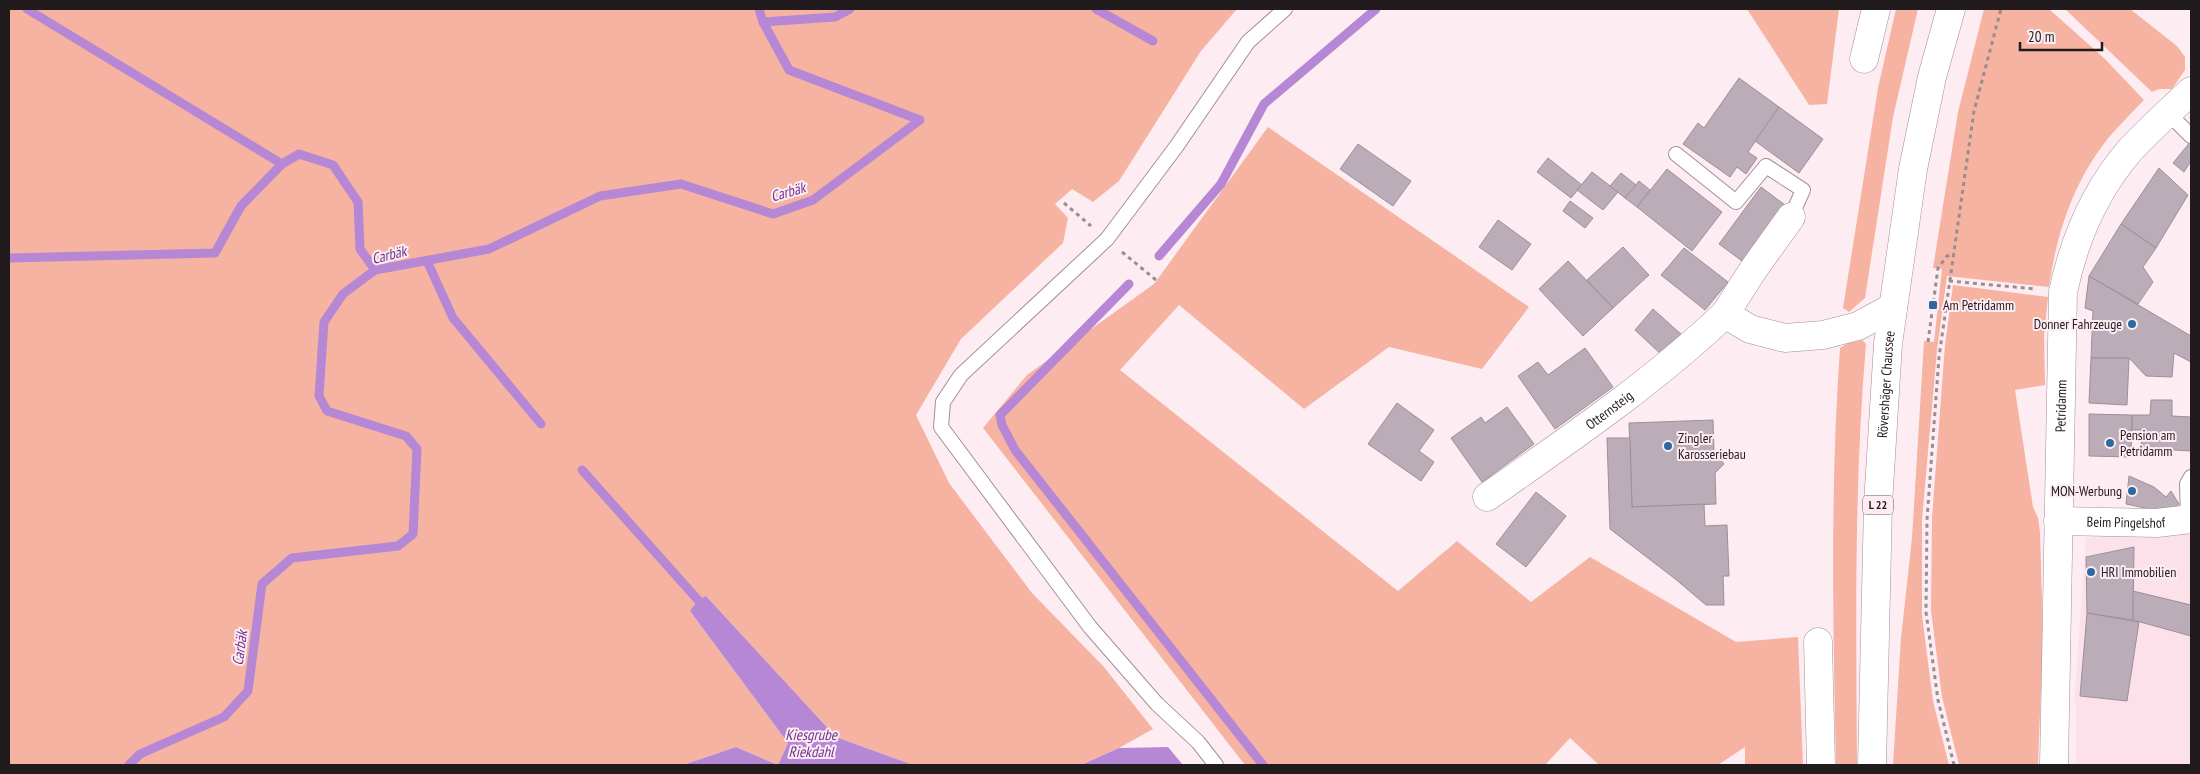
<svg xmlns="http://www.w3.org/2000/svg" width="2200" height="774" font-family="'PT Sans Narrow',sans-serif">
	<rect width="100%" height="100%" fill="#fdedf3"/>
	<!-- built -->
	<path fill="#fce1eb" d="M 2191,477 L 2191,765 L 2076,765 L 2076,702 L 2074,702 L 2086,538 L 2188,529 Z"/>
	<!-- green -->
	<g fill="#f6b3a1">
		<path d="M 9,9 L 1237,9 L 1201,51 L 1119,181 L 1093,202 L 1072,189 L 1055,204 L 1068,218 L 1063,243 L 961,339 L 916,415 L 949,483 L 1032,593 L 1104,667 L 1153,729 L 1119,748 L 1081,765 L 913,765 L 836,737 L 706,596 L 690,611 L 788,743 L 778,765 L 736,747 L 683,765 L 9,765 Z"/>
		<path d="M 1747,9 L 1839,9 L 1827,104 L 1809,105 Z"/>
		<path d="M 1896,9 L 1918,9 L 1893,117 L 1865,298 L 1849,312 L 1843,308 L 1878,88 Z"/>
		<path d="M 1984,9 L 2049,9 L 2104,58 L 2144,100 C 2130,115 2115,129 2103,145 C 2072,186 2056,237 2049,287 L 1947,276 L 1937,350 L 1922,520 L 1922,615 L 1933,701 L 1949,765 L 1893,765 L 1901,638 L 1912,538 L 1924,341 L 1934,342 L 1942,269 L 1933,268 L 1958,112 Z"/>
		<path d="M 2065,9 L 2130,9 L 2177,46 L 2185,57 L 2185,70 L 2172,89 L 2159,89 L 2152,92 Z"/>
		<path d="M 1268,127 L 1529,307 L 1482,369 L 1389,347 L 1304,409 L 1179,305 L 1120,370 L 1398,591 L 1457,541 L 1531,602 L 1590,557 L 1736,642 L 1798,637 L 1803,765 L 1745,765 L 1745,747 L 1718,765 L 1599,765 L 1570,738 L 1545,765 L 1245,765 L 983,428 L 1027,375 L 1154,284 Z"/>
		<path d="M 1953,285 L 2048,297 L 2044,336 L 2045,385 L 2015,390 L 2033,507 L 2038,518 L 2040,532 L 2043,635 L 2038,765 L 1959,765 L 1942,697 L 1931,610 L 1932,518 L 1945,345 Z"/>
		<path d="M 1862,340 L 1866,344 C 1854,484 1856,625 1857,765 L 1836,765 C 1833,626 1830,487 1840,348 L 1848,343 Z"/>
	</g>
	<!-- water -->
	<g fill="#b687d4">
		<path d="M 706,596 L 836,737 L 913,765 L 683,765 L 736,747 L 778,765 L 788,743 L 690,611 L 698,600 Z"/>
		<path d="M 1168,747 L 1183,765 L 1081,765 L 1119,748 Z"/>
	</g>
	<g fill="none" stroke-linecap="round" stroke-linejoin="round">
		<!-- stream -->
		<g stroke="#b687d4" stroke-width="9">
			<path d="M 27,9 L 282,164"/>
			<path d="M 1096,9 L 1153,41"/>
			<path d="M 763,22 L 835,17 L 850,9"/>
			<path d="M 1159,256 L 1221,184 L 1264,104 L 1376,9"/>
			<path d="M 9,258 L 215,253 L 241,206 L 282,164 L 299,154 L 333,165 L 358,202 L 360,249 L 375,270"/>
			<path d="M 427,261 L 453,318 L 541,424"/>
			<path d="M 1129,284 L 1000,415 L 1002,425 L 1015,450 L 1263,765"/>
			<path d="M 582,470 L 698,600"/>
			<path d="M 129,765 L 140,754 L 224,717 L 248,691 L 262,584 L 292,558 L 398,546 L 413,534 L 417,449 L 406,436 L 327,411 L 319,396 L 324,322 L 343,294 L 375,270 L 489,249 L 600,196 L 681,184 L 773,214 L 813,200 L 920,120 L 789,70 L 763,22 L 759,9"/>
		</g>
	</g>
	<!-- building -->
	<g fill="#bbadb8" stroke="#9d8f9a">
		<path d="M 1739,78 L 1779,107 L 1748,152 L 1757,158 L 1746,174 L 1737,167 L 1730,177 L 1683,144 L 1698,123 L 1704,128 Z"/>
		<path d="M 1779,107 L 1823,139 L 1799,173 L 1755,141 Z"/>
		<path d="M 2191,141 L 2191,161 L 2184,172 L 2173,163 Z"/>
		<path d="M 1358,144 L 1411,181 L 1393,206 L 1340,169 Z"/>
		<path d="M 1548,158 L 1582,185 L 1571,198 L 1537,172 Z"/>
		<path d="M 2159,168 L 2188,195 L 2156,248 L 2121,224 Z"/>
		<path d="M 1667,169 L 1722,212 L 1692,251 L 1637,207 Z"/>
		<path d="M 1592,172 L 1618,192 L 1603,210 L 1577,190 Z"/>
		<path d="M 1621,173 L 1636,185 L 1625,198 L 1610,186 Z"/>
		<path d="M 1639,181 L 1650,190 L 1637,207 L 1625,198 Z"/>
		<path d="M 1761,187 L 1785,205 L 1742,261 L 1719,244 Z"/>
		<path d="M 1570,201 L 1593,218 L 1585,228 L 1563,211 Z"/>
		<path d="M 1498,220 L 1531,244 L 1512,270 L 1479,247 Z"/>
		<path d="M 2121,224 L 2156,248 L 2143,267 L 2153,282 L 2138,304 L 2089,276 Z"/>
		<path d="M 1623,247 L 1649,275 L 1613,308 L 1587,280 Z"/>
		<path d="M 1684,248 L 1728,282 L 1705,310 L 1661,275 Z"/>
		<path d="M 1568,261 L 1613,308 L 1583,336 L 1539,289 Z"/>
		<path d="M 2089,276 L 2191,336 L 2191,362 L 2174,353 L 2172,377 L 2146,376 L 2129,358 L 2091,358 L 2093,311 L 2085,308 Z"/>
		<path d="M 1653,309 L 1682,335 L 1663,356 L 1635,330 Z"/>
		<path d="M 1585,348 L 1613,387 L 1555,429 L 1518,376 L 1538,362 L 1548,375 Z"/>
		<path d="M 2091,358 L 2129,358 L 2127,405 L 2089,403 Z"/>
		<path d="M 2151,400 L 2172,400 L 2172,416 L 2191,417 L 2191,451 L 2141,448 L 2142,430 L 2132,430 L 2132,415 L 2150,415 Z"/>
		<path d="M 1397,403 L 1434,430 L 1419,451 L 1434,462 L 1421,481 L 1368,444 Z"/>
		<path d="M 1507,407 L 1534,444 L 1482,482 L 1451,438 L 1481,417 L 1485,423 Z"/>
		<path d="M 2089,414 L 2132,415 L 2131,457 L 2089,456 Z"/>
		<path d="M 1713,420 L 1714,451 L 1724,464 L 1715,473 L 1716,504 L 1632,507 L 1629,423 Z"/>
		<path d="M 1607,438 L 1630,438 L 1632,507 L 1704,504 L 1705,526 L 1727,525 L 1729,576 L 1723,576 L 1724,605 L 1706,605 L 1674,578 L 1610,529 Z"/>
		<path d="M 2129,476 L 2154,487 L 2166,497 L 2171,491 L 2179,504 L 2169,513 L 2126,504 Z"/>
		<path d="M 1536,492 L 1566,516 L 1526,567 L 1496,544 Z"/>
		<path d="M 2134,547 L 2133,620 L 2087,613 L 2086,557 Z"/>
		<path d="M 2133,591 L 2191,605 L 2191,636 L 2133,620 Z"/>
		<path d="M 2087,613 L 2139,622 L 2127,701 L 2080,696 Z"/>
	</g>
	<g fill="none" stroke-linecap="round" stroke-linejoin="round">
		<defs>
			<g id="lane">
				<path d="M 2168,113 L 2191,136"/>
				<path d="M 1676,154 L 1736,202 L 1766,166 L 1803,190 L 1791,217"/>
				<path d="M 2188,519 L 2187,484 L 2191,477"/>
				<path d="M 1216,765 L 1198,742 L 1157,704 L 1090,627 L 941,427 L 943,402 L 961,375 L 1107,239 L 1176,147 L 1248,42 L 1285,9"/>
			</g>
			<g id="street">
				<path d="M 1725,314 L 1753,270 L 1791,217"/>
				<path id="s1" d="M 1487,497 C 1570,439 1652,383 1725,314 L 1750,329 L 1785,338 L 1823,335 L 1858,326 L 1893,307"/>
				<path id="s2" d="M 2058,521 L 2157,523 L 2191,519"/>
				<path id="s3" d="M 2054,765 L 2063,292 C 2074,240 2096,189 2131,149 C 2150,129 2171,110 2191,91"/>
			</g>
			<g id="primary">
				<path d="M 1864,59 L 1876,9"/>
				<path d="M 1818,642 L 1821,765"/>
				<path id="s4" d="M 1872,765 L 1878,504 L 1888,344 L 1913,169 L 1932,77 L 1951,9"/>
			</g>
		</defs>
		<!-- lane casing -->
		<use href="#lane" stroke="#a19096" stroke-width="16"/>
		<!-- street casing -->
		<use href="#street" stroke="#a19096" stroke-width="29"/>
		<!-- primary casing -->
		<use href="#primary" stroke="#a19096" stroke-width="29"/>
		<!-- path -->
		<g stroke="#998d91" stroke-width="3" stroke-dasharray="4 4" stroke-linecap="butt">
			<path d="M 1064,203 L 1091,226"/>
			<path d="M 1122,252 L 1156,280"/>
			<path d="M 1949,281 L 2036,289"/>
			<path d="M 1928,342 L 1938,268 L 1947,256 L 1954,254"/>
			<path d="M 1954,765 L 1938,700 L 1926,612 L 1927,519 L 1939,357 L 1974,111 L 2001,9"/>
		</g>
		<!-- lane -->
		<use href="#lane" stroke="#fff" stroke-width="14"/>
		<!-- street -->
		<use href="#street" stroke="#fff" stroke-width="28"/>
		<!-- primary -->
		<use href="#primary" stroke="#fff" stroke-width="28"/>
	</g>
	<!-- markers -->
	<g fill="#2b699f" stroke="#fdedf3" stroke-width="2">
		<rect x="1928" y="300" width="10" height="10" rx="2.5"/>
		<circle cx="2132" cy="324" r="5"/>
		<circle cx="2110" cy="443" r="5"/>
		<circle cx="1668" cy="446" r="5"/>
		<circle cx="2132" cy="491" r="5"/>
		<circle cx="2091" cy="572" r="5"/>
	</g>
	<g text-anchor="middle" stroke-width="4" stroke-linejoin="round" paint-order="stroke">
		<!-- shield labels -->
		<rect fill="#fdedf3" stroke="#645a5e" stroke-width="1" x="1863" y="495.5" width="30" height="19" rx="4"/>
		<g font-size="12" font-weight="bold" fill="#221b1e">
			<text x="1878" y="509">L 22</text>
		</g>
		<!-- poi labels -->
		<g font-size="14" fill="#221b1e" stroke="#fdedf3" text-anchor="start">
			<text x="1943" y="310">Am Petridamm</text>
			<text x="2122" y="329" text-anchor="end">Donner Fahrzeuge</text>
			<text x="2120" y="440">Pension am<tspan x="2120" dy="16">Petridamm</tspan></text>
			<text x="1678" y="443">Zingler<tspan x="1678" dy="16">Karosseriebau</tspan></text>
			<text x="2122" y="496" text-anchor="end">MON-Werbung</text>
			<text x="2101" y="577">HRI Immobilien</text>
		</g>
		<!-- street labels -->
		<g font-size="14" fill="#221b1e" stroke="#fdedf3">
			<text dy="5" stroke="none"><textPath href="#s4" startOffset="381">Rövershäger Chaussee</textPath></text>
			<text dy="5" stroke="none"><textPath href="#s3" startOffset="359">Petridamm</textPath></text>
			<text dy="5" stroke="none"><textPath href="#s1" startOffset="150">Otternsteig</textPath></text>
			<text dy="5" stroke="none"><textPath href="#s2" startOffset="68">Beim Pingelshof</textPath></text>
		</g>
		<!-- water labels -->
		<g font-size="15" font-style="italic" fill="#6f3490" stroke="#fdedf3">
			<text transform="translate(788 192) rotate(-16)" y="5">Carbäk</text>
			<text transform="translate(389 255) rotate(-14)" y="5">Carbäk</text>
			<text transform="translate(240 648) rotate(-82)" y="5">Carbäk</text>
			<text x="811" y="740">Kiesgrube<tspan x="811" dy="17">Riekdahl</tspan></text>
		</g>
	</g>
	<!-- border -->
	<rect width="2200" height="774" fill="none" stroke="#221b1e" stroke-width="20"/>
	<!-- scale -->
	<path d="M2020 42v8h82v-8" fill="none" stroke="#221b1e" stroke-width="2.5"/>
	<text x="2028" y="42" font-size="15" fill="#221b1e" stroke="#fdedf3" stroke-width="4" paint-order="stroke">20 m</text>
</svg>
